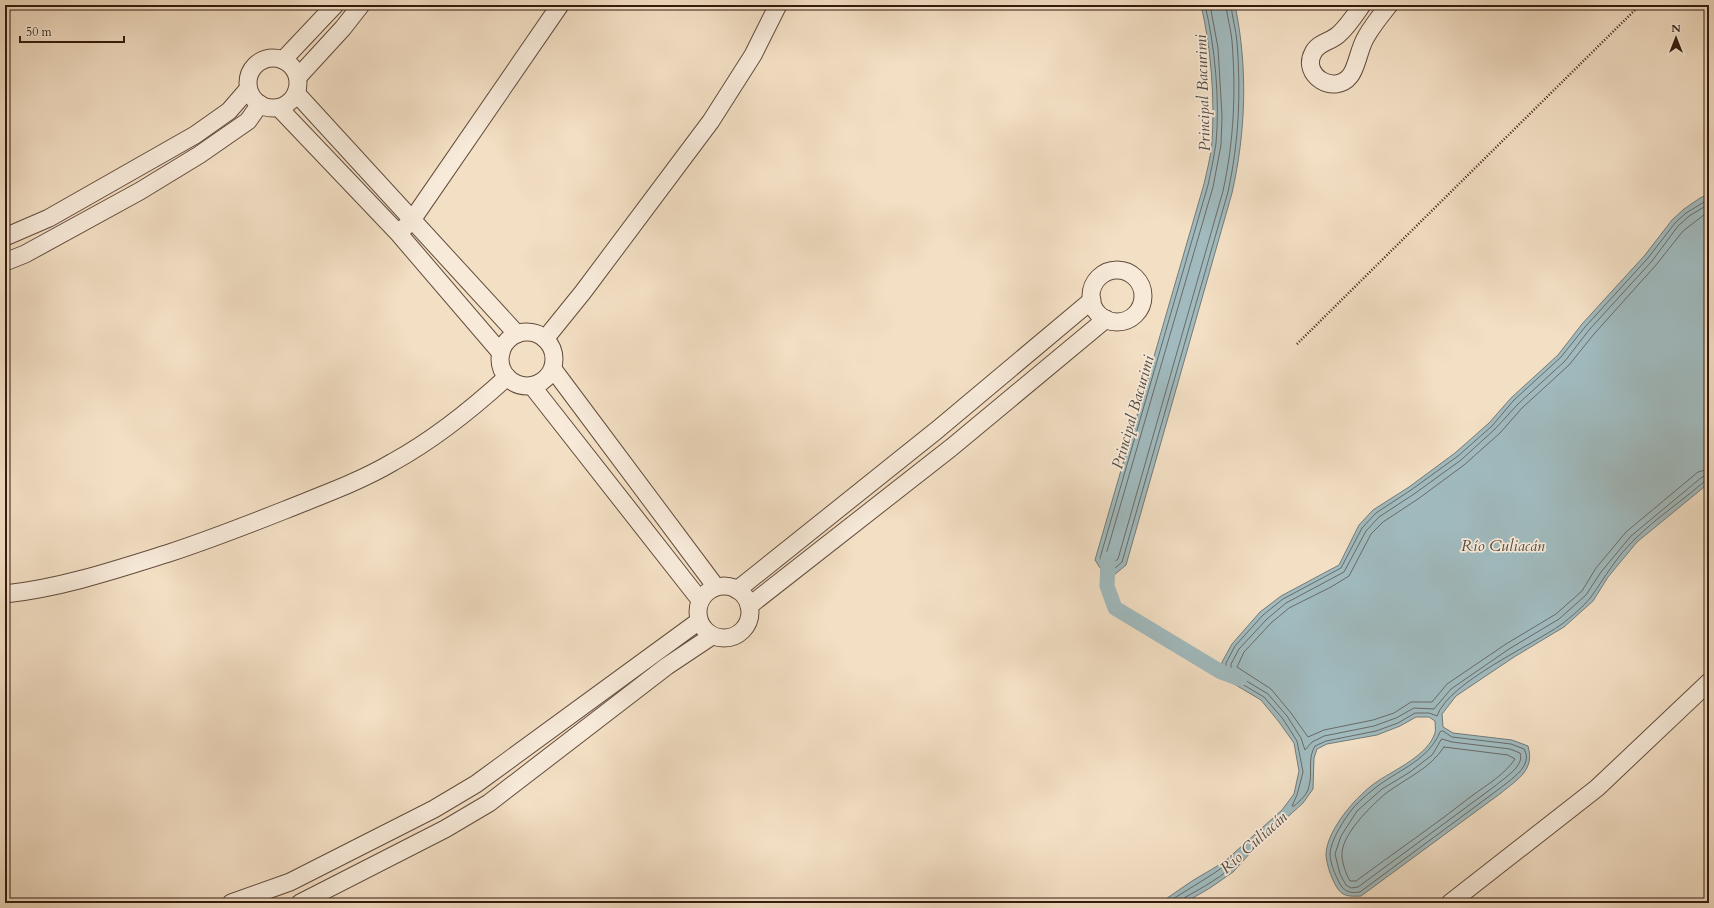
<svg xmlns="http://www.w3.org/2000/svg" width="1714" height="908" font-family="Cardo,serif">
	<rect width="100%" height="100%" fill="#f3dfc4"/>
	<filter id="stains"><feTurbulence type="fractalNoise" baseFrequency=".005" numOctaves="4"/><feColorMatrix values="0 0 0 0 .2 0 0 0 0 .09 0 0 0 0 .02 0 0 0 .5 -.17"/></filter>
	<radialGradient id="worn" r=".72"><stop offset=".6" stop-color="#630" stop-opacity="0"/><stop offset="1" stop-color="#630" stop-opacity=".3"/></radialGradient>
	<!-- water -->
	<g fill="#a0babe" stroke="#747a78">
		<path d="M 1201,5 L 1235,5 C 1248,68 1246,131 1232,193 L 1126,565 L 1108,580 L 1095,560 L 1204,184 C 1207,170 1211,156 1212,142 C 1215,99 1211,47 1201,5 Z"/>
		<path d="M 1709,194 L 1709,483 L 1637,542 L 1608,577 L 1593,601 L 1564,627 L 1514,657 L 1456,696 L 1442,714 L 1443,727 L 1453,733 L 1512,740 L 1528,746 C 1535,770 1518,779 1501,793 L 1361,896 C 1344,897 1340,895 1333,880 C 1330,874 1326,861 1326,854 C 1327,829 1358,794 1378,781 C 1396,769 1428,755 1435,733 C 1436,730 1435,724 1435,721 L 1429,717 L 1416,717 L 1400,726 L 1377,735 L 1327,744 L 1317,749 L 1314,758 L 1313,789 L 1303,803 L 1260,842 L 1233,872 L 1210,888 L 1184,903 L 1160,903 L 1192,881 L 1224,862 L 1282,810 L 1294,794 L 1299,771 L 1294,743 L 1279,722 L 1261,700 L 1229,681 L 1221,672 L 1222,662 L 1232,644 L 1260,612 L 1281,596 L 1339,565 L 1359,525 L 1373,510 L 1409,487 L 1455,453 L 1489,423 L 1511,398 L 1558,355 L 1582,324 L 1645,255 L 1672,220 L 1684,209 L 1700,198 Z"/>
	</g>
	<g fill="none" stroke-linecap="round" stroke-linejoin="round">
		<!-- shore -->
		<g stroke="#6a6a66" stroke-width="1">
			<path d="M 1205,5 C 1215,46 1220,101 1216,143 C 1214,157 1211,171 1208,185 L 1100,558 L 1109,573 L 1122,562 L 1228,192 C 1239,141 1241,94 1237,42 C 1236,29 1232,17 1231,5"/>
			<path d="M 1210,5 L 1218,48 L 1222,116 L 1221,145 L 1213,187 L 1105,558 L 1110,565 L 1118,559 L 1223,191 C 1234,141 1236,92 1232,41 C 1231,29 1227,17 1226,5"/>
			<path d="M 1709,199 L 1686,213 L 1675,223 L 1648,258 L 1585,327 L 1561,357 L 1514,400 L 1492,426 L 1458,456 L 1411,490 L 1376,513 L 1362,528 L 1341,568 L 1283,599 L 1263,615 L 1235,646 L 1226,663 L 1226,671 L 1232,678 L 1264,697 L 1283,719 L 1297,741 L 1303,772 L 1297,795 L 1292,806 L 1294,806 C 1300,801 1308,794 1309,786 C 1313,773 1307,759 1315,746 L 1326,741 L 1376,731 L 1398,723 L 1415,713 L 1429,713 L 1437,716 C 1449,682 1531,646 1562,624 C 1571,617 1584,606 1591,597 C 1605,577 1617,556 1635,539 C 1656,518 1682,501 1705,481 L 1709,480"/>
			<path d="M 1709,204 L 1689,216 L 1678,226 L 1652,261 L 1589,330 L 1565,361 L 1518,404 L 1495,429 L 1461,460 L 1414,494 L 1379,517 L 1366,531 L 1344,572 L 1286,603 L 1267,619 L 1239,649 L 1231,664 L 1231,669 L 1235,674 L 1268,694 L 1287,716 L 1301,738 L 1305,750 L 1312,742 L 1324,736 L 1374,726 L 1396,718 L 1414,708 L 1434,709 L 1451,689 L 1509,649 L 1559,619 L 1586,595 L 1601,572 L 1631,536 L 1702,477 L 1709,475"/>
			<path d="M 1709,211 L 1683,231 L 1656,265 L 1594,334 L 1569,365 L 1522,408 L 1500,433 L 1464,465 L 1418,499 L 1383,522 L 1371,534 L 1349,576 L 1331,587 L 1289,608 L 1271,623 L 1244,652 L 1237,667 L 1271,689 L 1291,713 L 1308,737 L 1324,730 L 1373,720 L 1394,713 L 1411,702 L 1432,702 L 1447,684 L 1506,644 L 1556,614 L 1582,591 L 1596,568 L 1626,532 L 1698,472 L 1709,469"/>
			<path d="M 1443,731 L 1452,737 L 1511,744 L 1524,749 C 1534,766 1510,780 1499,789 L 1360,892 C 1347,894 1342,890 1337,878 C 1334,872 1330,861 1330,854 C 1330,841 1345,818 1353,808 C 1360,800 1370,792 1379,785 C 1401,769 1429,759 1440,732 Z"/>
			<path d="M 1442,739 L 1452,742 L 1510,749 L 1520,753 C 1525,766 1504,778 1495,786 L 1358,887 L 1351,888 L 1346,885 L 1340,874 L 1335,854 L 1341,836 L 1357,811 L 1382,789 L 1410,772 L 1432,755 Z"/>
			<path d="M 1444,747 L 1508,755 L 1515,759 C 1505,774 1487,785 1473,795 C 1435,825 1395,852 1356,881 L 1350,881 C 1346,874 1342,863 1342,855 C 1341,835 1371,806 1385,794 C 1406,778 1430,769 1444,747 Z"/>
			<path d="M 1167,903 C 1189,888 1216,874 1236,857 L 1239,857 L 1239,860 C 1223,877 1203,887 1184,898 L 1182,903"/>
		</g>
		<!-- canal -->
		<path stroke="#a0babe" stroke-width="15" d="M 1108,559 L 1107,586 L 1115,608 L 1221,672 L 1240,679"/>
		<defs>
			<g id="minor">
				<path d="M 1362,5 C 1355,15 1348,26 1339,34 C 1331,42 1318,42 1313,53 C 1301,75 1334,96 1350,76 C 1357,68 1359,48 1366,37 C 1372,26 1381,15 1389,5"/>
				<circle cx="273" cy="83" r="25"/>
				<path d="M 283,60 L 335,5"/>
				<path d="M 298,77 L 343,28 L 361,5"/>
				<path d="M 296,93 L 517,334"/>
				<path d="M 279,108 L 399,234 L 501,353"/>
				<path d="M 404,228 L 412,220 L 560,5"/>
				<path d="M 5,237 L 49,218 L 195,135 L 229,111 L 248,89"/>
				<path d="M 5,262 L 25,254 L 140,191 L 199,155 L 248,121 L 260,104"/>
				<circle cx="1117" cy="296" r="26"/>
				<circle cx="527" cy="359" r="27"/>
				<path d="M 545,339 L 583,292 L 711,121 L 753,55 L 778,5"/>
				<path d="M 553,369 L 716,587"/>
				<path d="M 532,386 L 700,600"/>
				<circle cx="724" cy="612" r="26"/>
				<path d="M 737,590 L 937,430 L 1092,300"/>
				<path d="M 5,594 C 61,588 115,570 169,553 C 208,540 247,525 285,510 C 322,495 359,482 393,462 C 435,439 472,409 507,377"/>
				<path d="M 749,606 L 952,447 L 1106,319"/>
				<path d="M 231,903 L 290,882 L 434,809 L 476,784 L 699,621"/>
				<path d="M 300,903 L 445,829 L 489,803 L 667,666 L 712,636"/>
				<path d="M 1450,903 L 1597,788 L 1709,682"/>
			</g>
		</defs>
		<!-- minor casing -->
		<use href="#minor" stroke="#634c3c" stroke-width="19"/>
		<!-- path -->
		<path stroke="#331b0e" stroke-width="2.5" stroke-dasharray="1 2" stroke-linecap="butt" d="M 1297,344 L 1640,5"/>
		<!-- minor -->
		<use href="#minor" stroke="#f7ead9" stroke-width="17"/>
	</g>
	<g text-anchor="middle" stroke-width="3.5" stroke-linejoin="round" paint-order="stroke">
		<!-- water labels -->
		<g font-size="16" font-style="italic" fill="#544b43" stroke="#f7ead9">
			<text transform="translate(1202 93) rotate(-92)" y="6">Principal Bacurimi</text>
			<text transform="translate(1132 412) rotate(-74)" y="6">Principal Bacurimi</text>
			<text x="1503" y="551">Río Culiacán</text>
			<text transform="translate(1253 842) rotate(-42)" y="6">Río Culiacán</text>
		</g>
	</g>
	<!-- margin -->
	<rect width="1714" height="908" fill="none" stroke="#f3dfc4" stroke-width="20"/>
	<rect x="6" y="6" width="1702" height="896" fill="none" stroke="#331b0e" stroke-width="2"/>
	<rect x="10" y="10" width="1694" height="888" fill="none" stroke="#331b0e"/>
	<!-- north arrow -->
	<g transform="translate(1676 38)" stroke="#f7ead9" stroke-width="3" paint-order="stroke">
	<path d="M0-3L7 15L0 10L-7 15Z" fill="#331b0e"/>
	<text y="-6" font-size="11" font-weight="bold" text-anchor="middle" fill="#331b0e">N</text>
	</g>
	<!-- scale -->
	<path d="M20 36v6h104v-6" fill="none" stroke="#331b0e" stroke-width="2"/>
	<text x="26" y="36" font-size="12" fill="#331b0e" stroke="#f7ead9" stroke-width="3" paint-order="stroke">50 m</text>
	<rect width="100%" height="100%" filter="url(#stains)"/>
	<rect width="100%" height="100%" fill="url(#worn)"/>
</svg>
